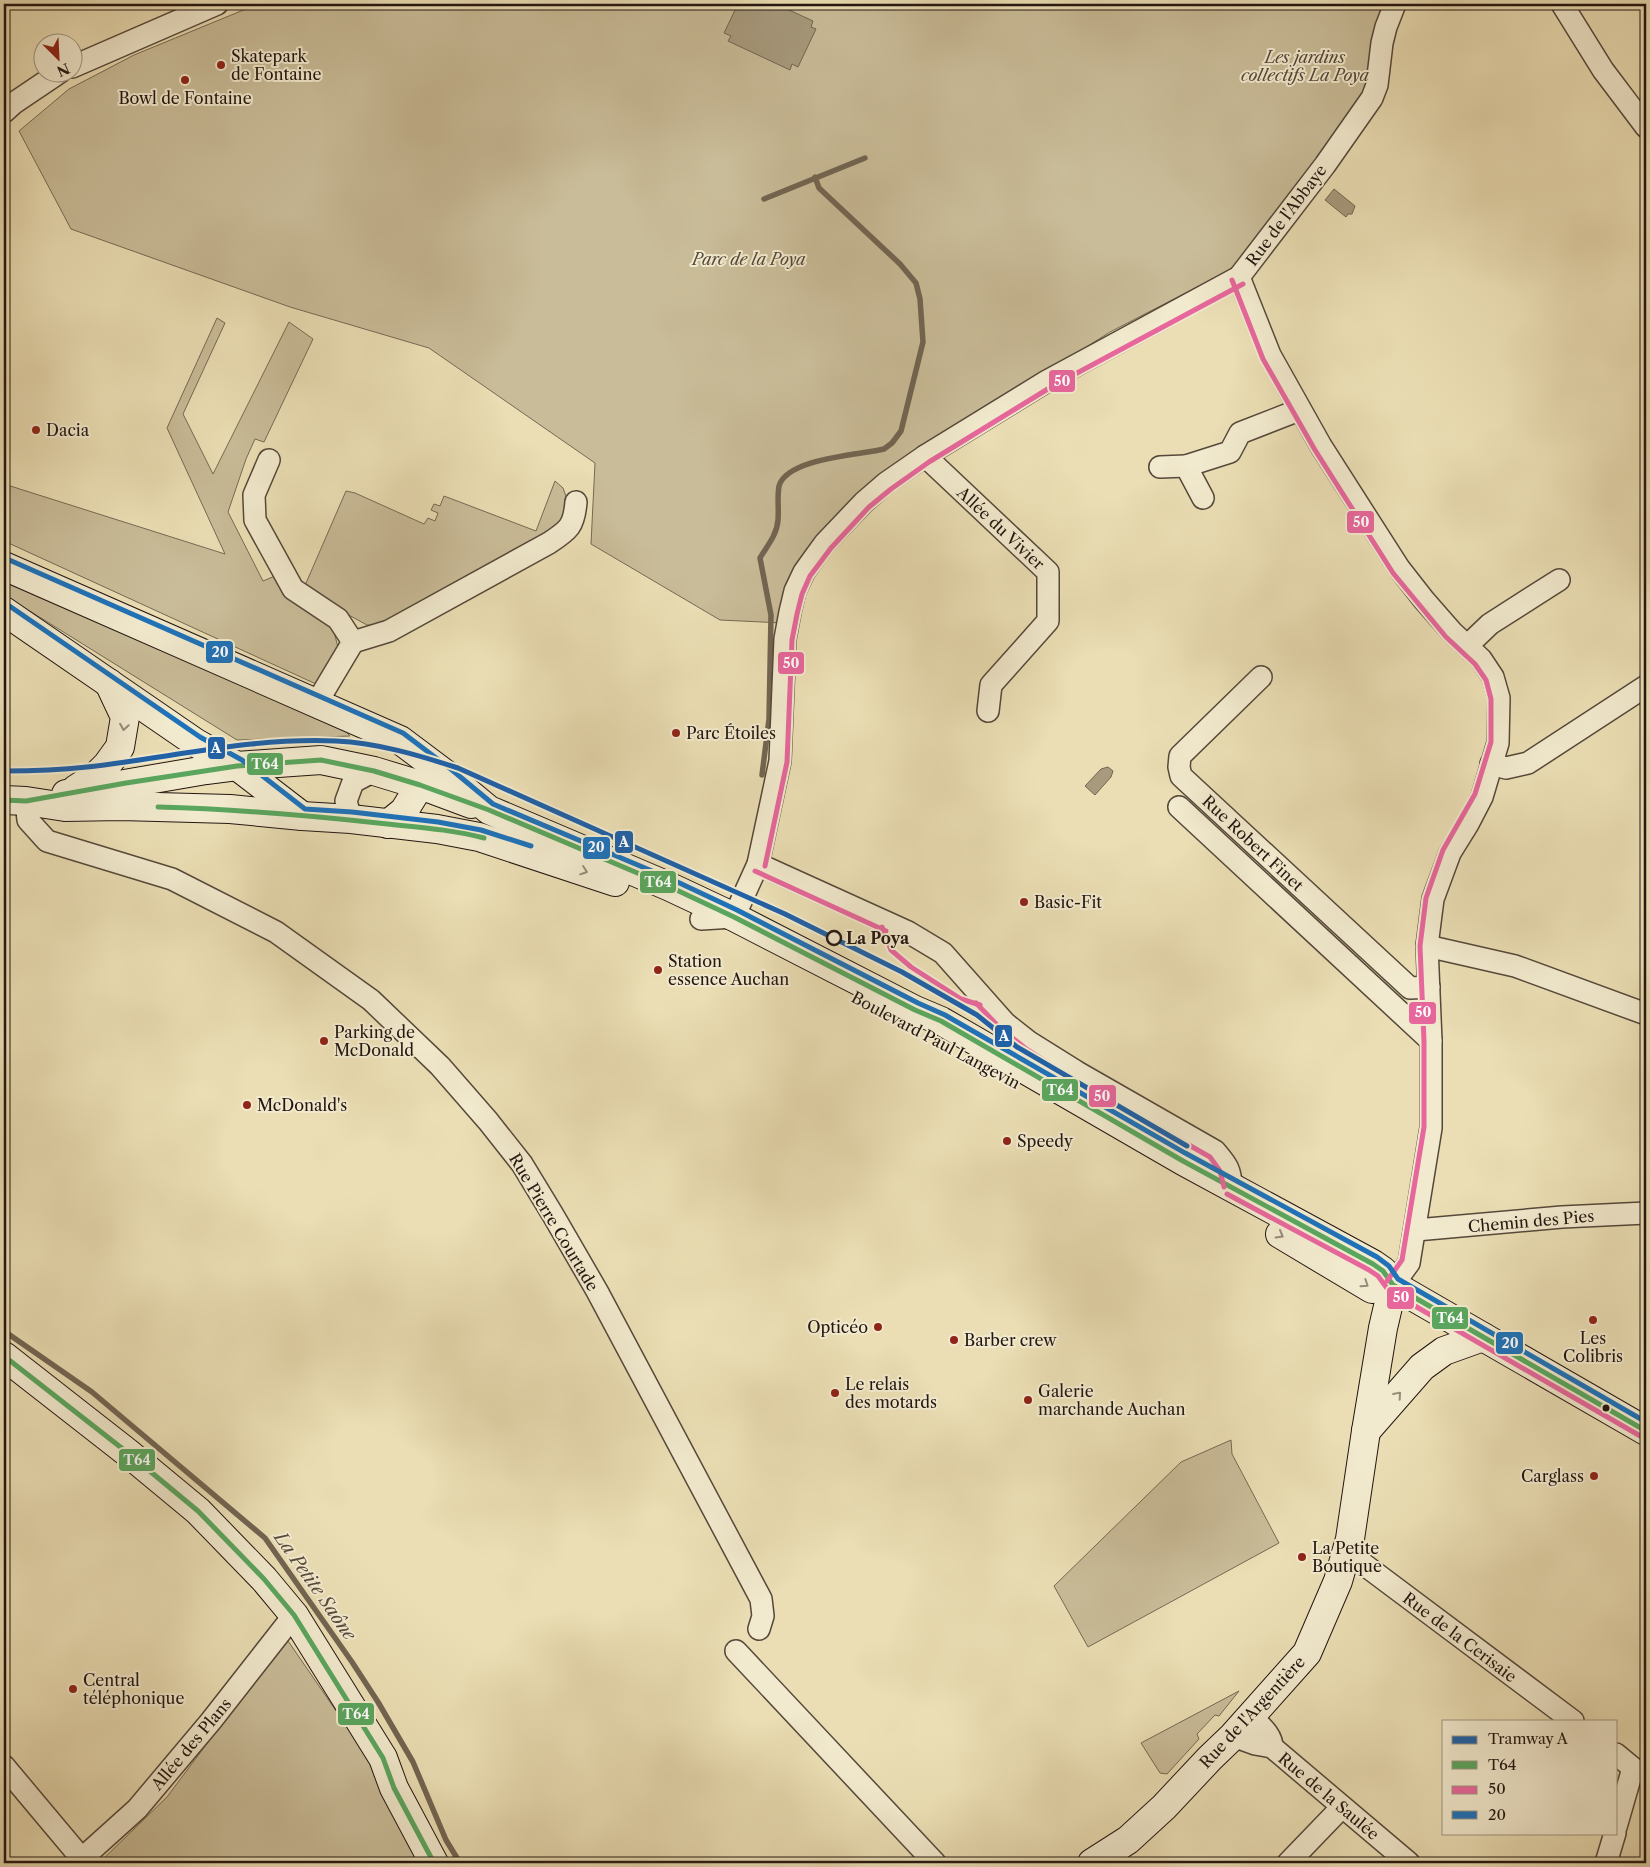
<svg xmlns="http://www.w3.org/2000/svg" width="1650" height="1867" font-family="'Libre Caslon Text',serif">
	<rect width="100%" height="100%" fill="#ebdeb4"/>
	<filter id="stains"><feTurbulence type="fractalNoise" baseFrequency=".004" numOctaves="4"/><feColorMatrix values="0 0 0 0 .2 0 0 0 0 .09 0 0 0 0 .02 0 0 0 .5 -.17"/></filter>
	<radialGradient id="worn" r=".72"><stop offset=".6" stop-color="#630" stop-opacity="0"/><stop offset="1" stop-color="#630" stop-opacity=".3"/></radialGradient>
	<!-- green -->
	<g fill="#c9bc98" stroke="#766954">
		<path d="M 258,4 L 1385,4 L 1369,83 L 1324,154 L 1252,256 L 1230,270 L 1110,332 L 861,490 L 807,555 L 783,623 L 720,620 L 591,544 L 595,463 L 429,348 L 290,307 L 71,229 L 19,131 L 69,89 L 134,55 Z"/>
		<path d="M 217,318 L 225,323 L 183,414 L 213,474 L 289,322 L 313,339 L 264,442 L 255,439 L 246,459 L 228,512 L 263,581 L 275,576 L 284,596 L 325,619 L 334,632 L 339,651 L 316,684 L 4,541 L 4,484 L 225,554 L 167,428 Z"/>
		<path d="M 555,481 L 563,488 L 570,507 L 557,532 L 378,626 L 367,625 L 303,590 L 346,491 L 355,493 L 424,524 L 428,518 L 435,521 L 438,513 L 431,510 L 434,504 L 440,506 L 444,496 L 536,531 Z"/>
		<path d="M 4,578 L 343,728 L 350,736 L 237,740 L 4,595 Z"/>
		<path d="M 1231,1440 L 1232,1454 L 1279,1543 L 1088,1647 L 1054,1586 L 1181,1462 Z"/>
		<path d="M 286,1638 L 363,1750 L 425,1863 L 99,1863 L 167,1797 Z"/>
		<path d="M 1239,1691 L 1219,1716 L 1215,1715 L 1197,1734 L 1199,1739 L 1167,1774 L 1160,1773 L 1141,1743 Z"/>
	</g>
	<!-- water -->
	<g fill="#a79a7d" stroke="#726552">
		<path d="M 738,4 L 776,4 L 813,21 L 811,27 L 816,29 L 798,67 L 792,64 L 790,70 L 728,41 L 731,36 L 724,33 Z"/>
		<path d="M 1334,189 L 1355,206 L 1352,214 L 1348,214 L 1346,217 L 1325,200 Z"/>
		<path d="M 1108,767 L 1113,771 L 1111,777 L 1095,795 L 1085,786 L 1101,769 Z"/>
	</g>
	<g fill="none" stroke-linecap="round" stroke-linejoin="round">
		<!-- stream -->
		<g stroke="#726552" stroke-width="5.5">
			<path d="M 764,199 L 865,158"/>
			<path d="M 762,775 L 769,719 L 771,615 L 760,558 C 767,546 777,535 778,520 C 779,509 777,497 779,486 C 787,458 859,455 884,449 L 892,443 L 901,431 L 923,342 L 920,299 L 916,283 L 900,264 L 819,188 L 815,177"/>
			<path d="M 4,1331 L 92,1392 L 265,1538 L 352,1662 L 378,1702 L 413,1762 L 446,1840 L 460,1863"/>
		</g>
		<defs>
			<g id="street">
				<path d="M 1562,4 L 1603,70 L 1646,127"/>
				<path d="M 72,67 L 217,4"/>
				<path d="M 4,112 L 14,103 L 60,72"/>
				<path d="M 1239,277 L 1270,355 L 1321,446 L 1399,568 L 1424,600 L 1452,632 L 1481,659 L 1493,677 L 1499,698 L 1498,743 L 1482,797 L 1468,824 L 1450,853 L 1433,899 L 1427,946 L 1431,1041 L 1431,1128 L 1409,1263 L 1393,1285"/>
				<path d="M 925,456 L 1048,572 L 1048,621 L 991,685 L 988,711"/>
				<path d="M 269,460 L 254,495 L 255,520 L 293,589 L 338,619 L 353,642 L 316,704"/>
				<path d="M 1160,467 L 1186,466"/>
				<path d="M 1203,498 L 1186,466 L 1230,452 L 1240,433 L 1299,410"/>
				<path d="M 353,642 L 389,631 L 549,543 C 569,530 574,526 576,502"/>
				<path d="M 1468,645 L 1490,624 L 1559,580"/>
				<path d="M 1261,677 L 1180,756 L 1179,767 L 1181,776 L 1410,988 L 1429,987"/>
				<path d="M 1491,764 L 1506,768 L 1528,763 L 1646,686"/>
				<path d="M 26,801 L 28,820 L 47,841 L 172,879 L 276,932 L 371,1000 L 440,1066 L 488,1121 L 522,1164 L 553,1215 L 597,1291 L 761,1599 L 763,1616 L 759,1629"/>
				<path d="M 1179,807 L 1431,1041"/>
				<path d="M 351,819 L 346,801 L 353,782 L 374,771"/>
				<path d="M 758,864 L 908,932 L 943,953 L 1005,1023 L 1029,1042 L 1077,1072 L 1215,1151 C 1226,1164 1231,1169 1231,1187"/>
				<path d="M 701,919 L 734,917 L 758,864 L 780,761 L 785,639 L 790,612 L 795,591 L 804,572 L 814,558 L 825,543 L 864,502 L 886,483 L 925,456 L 1047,381 L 1239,277 L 1325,165 L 1372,98 L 1377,85 L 1382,43 L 1386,27 L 1395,4"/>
				<path d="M 1427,946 L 1515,966 L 1646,1014"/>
				<path d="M 1416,1230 L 1562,1217 L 1646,1213"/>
				<path d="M 1346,1556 L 1362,1563 L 1573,1721"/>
				<path d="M 736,1651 L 935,1863"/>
				<path d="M 1251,1716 C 1259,1725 1272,1734 1272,1747"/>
				<path d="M 1233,1736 L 1255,1744 L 1272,1747 L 1409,1863"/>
				<path d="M 1616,1754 L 1633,1768 L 1616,1827"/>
				<path d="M 4,1766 L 82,1859"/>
				<path d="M 77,1863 L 137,1809 L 211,1721 L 294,1615"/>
				<path d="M 1288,1863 L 1342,1807"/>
				<path d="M 1606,1863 L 1615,1833"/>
			</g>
			<g id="secondary">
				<path d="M 4,566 L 400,740 L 448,776 L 489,810 L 668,886 L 734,917 L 915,1010 L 941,1021 L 1183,1161 L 1373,1264 L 1383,1271 L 1393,1285 L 1646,1431"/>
				<path d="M 4,611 L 196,743 L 237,766 L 302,816"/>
				<path d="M 76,789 L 96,776 L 107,765 L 120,747 L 125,717 L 109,683"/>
				<path d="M 66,794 L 206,770 L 237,766 L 321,760 L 374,771 L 420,785 L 471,804"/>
				<path d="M 4,800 L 26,801 L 65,807 L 121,806 L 230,809 L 302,816 L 351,819 L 437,829 L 479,837 L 615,882"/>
				<path d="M 388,824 L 404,811 L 420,785"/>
				<path d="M 1280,1234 L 1372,1289 L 1393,1285"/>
				<path d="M 4,1356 L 128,1453 L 198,1511 L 264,1579 L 294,1615 L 383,1758 L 394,1788 L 434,1863"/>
				<path d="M 1366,1431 L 1422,1367 L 1444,1351 L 1483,1337"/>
				<path d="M 1092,1863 L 1128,1840 L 1164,1807 L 1210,1758 L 1233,1736 L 1307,1653 L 1338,1581 L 1350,1539 L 1366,1431 L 1383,1328 L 1393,1285"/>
			</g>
		</defs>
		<!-- street casing -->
		<use href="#street" stroke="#55483a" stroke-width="24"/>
		<!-- secondary casing -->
		<use href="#secondary" stroke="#231611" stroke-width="30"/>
		<!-- street -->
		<use href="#street" stroke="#f2eace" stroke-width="21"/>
		<!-- secondary -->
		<use href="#secondary" stroke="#f2eace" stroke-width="28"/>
		<defs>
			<g id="bus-1">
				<path d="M 4,800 L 26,801 L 126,783 L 237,766 L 321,760 L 374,771 L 420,785 L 489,810 L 668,886 L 734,917 L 915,1010 L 941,1021 L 1183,1161 L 1373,1264 L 1383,1271 L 1393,1285 L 1646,1431"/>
				<path d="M 158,807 C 232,809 305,815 378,823 C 414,827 450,829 484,838"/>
				<path d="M 4,1356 L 128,1453 L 198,1511 L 264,1579 L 294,1615 L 383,1758 L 394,1788 L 434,1863"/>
			</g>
			<g id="bus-2">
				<path d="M 1232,280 L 1263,359 L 1315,450 L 1393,573 L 1446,637 L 1475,664 L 1486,680 L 1491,699 L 1491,742 L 1475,794 L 1443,850 L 1426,898 L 1420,946 L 1424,1041 L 1424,1127 L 1402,1260 L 1387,1281"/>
				<path d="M 765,866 L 787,762 L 792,640 L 797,614 L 802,594 L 810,576 L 831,548 L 869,507 L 891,489 L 929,462 L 1051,387 L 1243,284"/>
				<path d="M 755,871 L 886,931"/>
				<path d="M 882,927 L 891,950 L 911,967 L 961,999 L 980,1005"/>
				<path d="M 976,1003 L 1000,1028 L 1025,1048 L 1073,1079 L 1210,1157 L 1220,1171 L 1224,1187"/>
				<path d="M 1227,1194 L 1369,1270 L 1378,1276 L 1389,1291 L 1642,1437"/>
			</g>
			<g id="bus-3">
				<path d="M 7,559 L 403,733 L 452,770 L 493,804 L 671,879 L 737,910 L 918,1003 L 945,1015 L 1187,1154 L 1377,1257 L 1389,1266 L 1398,1279 L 1646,1422"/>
				<path d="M 8,605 L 200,737 L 242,760 L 305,809 L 352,812 L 438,822 L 481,830 L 531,846"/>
			</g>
		</defs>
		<!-- bus-1 casing -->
		<use href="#bus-1" stroke="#f2eace" stroke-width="9"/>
		<!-- bus-2 casing -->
		<use href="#bus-2" stroke="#f2eace" stroke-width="9"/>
		<!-- bus-3 casing -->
		<use href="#bus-3" stroke="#f2eace" stroke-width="9"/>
		<!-- bus-1 -->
		<use href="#bus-1" stroke="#5aa65e" stroke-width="5"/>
		<!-- bus-2 -->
		<use href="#bus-2" stroke="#e7679c" stroke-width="5"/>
		<!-- bus-3 -->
		<use href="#bus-3" stroke="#1f72b9" stroke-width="5"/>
		<defs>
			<path id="tram-1" d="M 4,771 C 32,771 60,770 87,767 C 170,758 252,737 336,741 C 378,743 418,755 458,768 L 785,914 L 902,972 L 977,1015 L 1017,1047 L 1187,1146"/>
		</defs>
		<!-- tram-1 casing -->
		<use href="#tram-1" stroke="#f2eace" stroke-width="9"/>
		<!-- tram-1 -->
		<use href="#tram-1" stroke="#2061a7" stroke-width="5"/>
	</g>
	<!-- one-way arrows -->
	<defs><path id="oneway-chevron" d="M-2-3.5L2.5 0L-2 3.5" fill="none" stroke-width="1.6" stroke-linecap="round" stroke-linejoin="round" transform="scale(1.25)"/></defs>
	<g stroke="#958b79">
		<use href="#oneway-chevron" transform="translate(124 727) rotate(99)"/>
		<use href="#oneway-chevron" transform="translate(584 871) rotate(19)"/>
		<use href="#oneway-chevron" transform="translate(1280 1235) rotate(30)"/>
		<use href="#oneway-chevron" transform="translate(1365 1284) rotate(34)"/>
		<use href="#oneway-chevron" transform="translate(1398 1395) rotate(-49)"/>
	</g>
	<!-- markers -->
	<g fill="#8f2418" stroke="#f2eace" stroke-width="2">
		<circle cx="221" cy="65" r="5"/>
		<circle cx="185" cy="80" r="5"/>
		<circle cx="36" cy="430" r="5"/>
		<circle cx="676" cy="733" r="5"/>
		<circle cx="1024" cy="902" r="5"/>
		<circle cx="658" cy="970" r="5"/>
		<circle cx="324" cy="1041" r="5"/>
		<circle cx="247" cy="1105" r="5"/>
		<circle cx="1007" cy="1141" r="5"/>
		<circle cx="1593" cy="1320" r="5"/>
		<circle cx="878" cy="1327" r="5"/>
		<circle cx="954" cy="1340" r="5"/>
		<circle cx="835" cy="1393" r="5"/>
		<circle cx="1028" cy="1400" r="5"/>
		<circle cx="1594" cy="1476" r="5"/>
		<circle cx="1302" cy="1557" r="5"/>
		<circle cx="73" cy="1689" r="5"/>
	</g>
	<circle fill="#f2eace" stroke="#231611" stroke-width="2.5" cx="834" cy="938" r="7"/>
	<circle fill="#231611" stroke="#f2eace" stroke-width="2" cx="1606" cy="1408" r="4.5"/>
	<g text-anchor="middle" stroke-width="4" stroke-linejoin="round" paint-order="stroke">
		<!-- poi labels -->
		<g font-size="16" fill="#231611" stroke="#f2eace" text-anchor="start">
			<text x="231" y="62">Skatepark<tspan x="231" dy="18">de Fontaine</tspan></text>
			<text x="185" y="104" text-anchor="middle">Bowl de Fontaine</text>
			<text x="46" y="436">Dacia</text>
			<text x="686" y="739">Parc Étoiles</text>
			<text x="1034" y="908">Basic-Fit</text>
			<text x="668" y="967">Station<tspan x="668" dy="18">essence Auchan</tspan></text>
			<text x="334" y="1038">Parking de<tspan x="334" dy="18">McDonald</tspan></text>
			<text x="257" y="1111">McDonald's</text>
			<text x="1017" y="1147">Speedy</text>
			<text x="868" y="1333" text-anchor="end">Opticéo</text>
			<text x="1593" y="1344" text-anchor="middle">Les<tspan x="1593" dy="18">Colibris</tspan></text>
			<text x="964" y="1346">Barber crew</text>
			<text x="845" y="1390">Le relais<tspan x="845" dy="18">des motards</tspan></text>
			<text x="1038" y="1397">Galerie<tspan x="1038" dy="18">marchande Auchan</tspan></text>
			<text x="1584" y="1482" text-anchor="end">Carglass</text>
			<text x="1312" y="1554">La Petite<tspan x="1312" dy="18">Boutique</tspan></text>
			<text x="83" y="1686">Central<tspan x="83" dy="18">téléphonique</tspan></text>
		</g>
		<!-- park labels -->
		<g font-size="16" font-style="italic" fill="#55483a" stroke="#f2eace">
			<text x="1305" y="63">Les jardins<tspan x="1305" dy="18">collectifs La Poya</tspan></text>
			<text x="749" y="265">Parc de la Poya</text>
		</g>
		<!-- street labels -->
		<g font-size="16" fill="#231611" stroke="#f2eace">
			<text transform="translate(1286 215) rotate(-53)" y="6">Rue de l'Abbaye</text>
			<text transform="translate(1001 528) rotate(43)" y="6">Allée du Vivier</text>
			<text transform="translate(1253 843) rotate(43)" y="6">Rue Robert Finet</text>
			<text transform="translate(936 1040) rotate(28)" y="6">Boulevard Paul Langevin</text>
			<text transform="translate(1531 1221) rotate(-5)" y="6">Chemin des Pies</text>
			<text transform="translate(554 1222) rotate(59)" y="6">Rue Pierre Courtade</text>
			<text transform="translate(1460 1637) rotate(37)" y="6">Rue de la Cerisaie</text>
			<text transform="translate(1252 1712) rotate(-47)" y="6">Rue de l'Argentière</text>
			<text transform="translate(191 1744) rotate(-50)" y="6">Allée des Plans</text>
			<text transform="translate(1329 1796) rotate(40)" y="6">Rue de la Saulée</text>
		</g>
		<!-- stop labels -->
		<g font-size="16" font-weight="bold" fill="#231611" stroke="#f2eace" text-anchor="start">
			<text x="846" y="944">La Poya</text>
		</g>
		<!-- water labels -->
		<g font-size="18" font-style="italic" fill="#584b3c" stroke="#f2eace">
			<text transform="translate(315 1586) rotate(55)" y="6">La Petite Saône</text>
		</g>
	</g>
	<g stroke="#f2eace" stroke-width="2">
		<rect x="1048" y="369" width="28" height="24" rx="5" fill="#e7679c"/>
		<rect x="1346" y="510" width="29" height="24" rx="5" fill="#e7679c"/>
		<rect x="205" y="640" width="29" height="24" rx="5" fill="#1f72b9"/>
		<rect x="777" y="651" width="28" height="24" rx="5" fill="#e7679c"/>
		<rect x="207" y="736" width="19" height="24" rx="5" fill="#2061a7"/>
		<rect x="246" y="752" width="38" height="24" rx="5" fill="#5aa65e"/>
		<rect x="614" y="830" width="20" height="24" rx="5" fill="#2061a7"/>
		<rect x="582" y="836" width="29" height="24" rx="5" fill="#1f72b9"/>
		<rect x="639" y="870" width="38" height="24" rx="5" fill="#5aa65e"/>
		<rect x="1408" y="1001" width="29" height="24" rx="5" fill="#e7679c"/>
		<rect x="994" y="1024" width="19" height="24" rx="5" fill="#2061a7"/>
		<rect x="1041" y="1078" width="38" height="24" rx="5" fill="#5aa65e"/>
		<rect x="1088" y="1084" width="29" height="24" rx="5" fill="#e7679c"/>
		<rect x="1386" y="1286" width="29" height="24" rx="5" fill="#e7679c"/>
		<rect x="1431" y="1306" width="38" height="24" rx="5" fill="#5aa65e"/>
		<rect x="1495" y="1331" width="29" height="24" rx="5" fill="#1f72b9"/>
		<rect x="118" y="1448" width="38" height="24" rx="5" fill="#5aa65e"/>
		<rect x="337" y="1702" width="38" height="24" rx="5" fill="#5aa65e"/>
	</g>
	<g font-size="14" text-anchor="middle" font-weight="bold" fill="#fff">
		<text x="1062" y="386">50</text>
		<text x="1361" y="527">50</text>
		<text x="220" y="657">20</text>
		<text x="791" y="668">50</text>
		<text x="216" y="753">A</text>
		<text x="265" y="769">T64</text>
		<text x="624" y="847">A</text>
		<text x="596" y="852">20</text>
		<text x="658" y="887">T64</text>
		<text x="1423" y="1017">50</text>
		<text x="1004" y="1041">A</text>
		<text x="1060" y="1095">T64</text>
		<text x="1102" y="1101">50</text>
		<text x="1401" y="1302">50</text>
		<text x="1450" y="1323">T64</text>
		<text x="1510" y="1348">20</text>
		<text x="137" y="1465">T64</text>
		<text x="356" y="1719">T64</text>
	</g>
	<!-- margin -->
	<rect width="1650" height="1867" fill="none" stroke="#ebdeb4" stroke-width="20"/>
	<rect x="5" y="5" width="1640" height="1857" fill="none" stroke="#231611" stroke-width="2.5"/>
	<rect x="10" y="10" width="1630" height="1847" fill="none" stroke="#231611"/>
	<!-- legend -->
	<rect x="1442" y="1720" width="175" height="115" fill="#f2eace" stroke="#9f9582"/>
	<rect x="1452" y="1736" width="25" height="8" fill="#2061a7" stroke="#9f9582"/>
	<text x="1488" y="1744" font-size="15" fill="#231611">Tramway A</text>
	<rect x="1452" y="1761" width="25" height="8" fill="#5aa65e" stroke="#9f9582"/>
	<text x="1488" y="1770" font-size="15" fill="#231611">T64</text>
	<rect x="1452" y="1786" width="25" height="8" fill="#e7679c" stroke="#9f9582"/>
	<text x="1488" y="1794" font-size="15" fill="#231611">50</text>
	<rect x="1452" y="1811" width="25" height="8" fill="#1f72b9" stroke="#9f9582"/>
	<text x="1488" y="1820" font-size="15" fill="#231611">20</text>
	<!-- north arrow -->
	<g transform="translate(58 58) rotate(156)"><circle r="24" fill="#f2eace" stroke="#9f9582"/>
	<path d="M0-4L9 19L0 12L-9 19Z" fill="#8f2418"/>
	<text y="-8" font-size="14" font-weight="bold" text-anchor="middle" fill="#231611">N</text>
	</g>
	<rect width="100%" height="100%" filter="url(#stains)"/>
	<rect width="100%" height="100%" fill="url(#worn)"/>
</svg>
